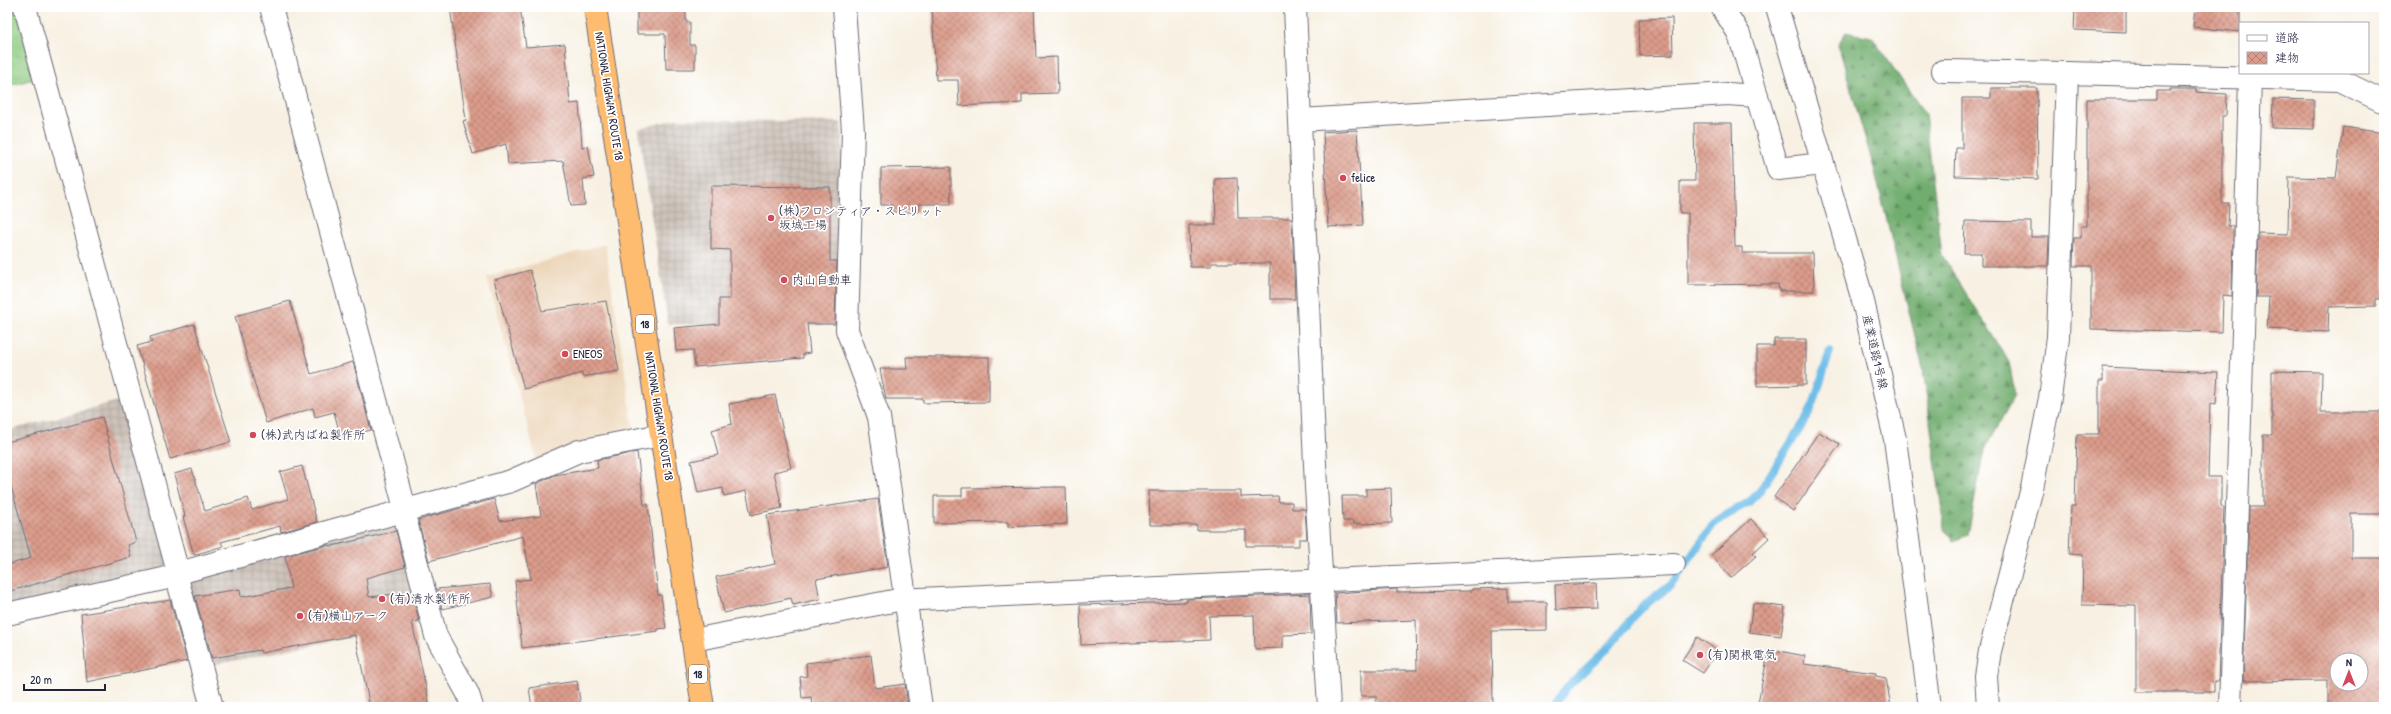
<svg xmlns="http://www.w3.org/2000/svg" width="2391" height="714" font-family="'Patrick Hand','Klee One',sans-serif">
	<defs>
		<pattern id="industrial-grid" width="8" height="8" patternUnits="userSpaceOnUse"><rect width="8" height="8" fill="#ccc2b9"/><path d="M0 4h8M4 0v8" fill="none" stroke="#afa6a0"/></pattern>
		<pattern id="grass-tufts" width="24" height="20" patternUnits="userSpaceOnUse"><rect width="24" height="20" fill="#8cc97f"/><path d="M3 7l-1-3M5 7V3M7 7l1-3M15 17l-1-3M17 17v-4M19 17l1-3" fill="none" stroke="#78ac6f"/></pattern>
		<pattern id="forest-firs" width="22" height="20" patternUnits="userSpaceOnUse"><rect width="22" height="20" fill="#71ad6e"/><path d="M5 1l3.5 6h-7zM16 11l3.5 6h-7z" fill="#5c8c5c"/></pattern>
		<pattern id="building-cross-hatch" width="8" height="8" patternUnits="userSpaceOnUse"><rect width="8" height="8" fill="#dc9c8b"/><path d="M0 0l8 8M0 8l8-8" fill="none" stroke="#b27f73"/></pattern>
	</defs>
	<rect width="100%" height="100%" fill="#fff"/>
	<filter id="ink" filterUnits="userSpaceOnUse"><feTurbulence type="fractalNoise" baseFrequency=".025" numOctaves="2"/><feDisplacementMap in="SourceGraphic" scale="8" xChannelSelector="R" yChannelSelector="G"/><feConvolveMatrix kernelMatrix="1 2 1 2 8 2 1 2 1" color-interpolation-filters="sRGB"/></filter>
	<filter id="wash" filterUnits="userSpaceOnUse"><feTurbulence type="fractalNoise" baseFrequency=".012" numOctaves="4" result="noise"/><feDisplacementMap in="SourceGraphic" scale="16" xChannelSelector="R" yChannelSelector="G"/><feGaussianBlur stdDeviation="0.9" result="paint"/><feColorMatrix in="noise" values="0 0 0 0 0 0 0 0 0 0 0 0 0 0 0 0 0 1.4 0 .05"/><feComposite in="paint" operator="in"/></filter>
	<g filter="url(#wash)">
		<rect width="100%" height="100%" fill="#f8f1e3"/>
		<!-- built -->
		<path fill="#edd7bb" d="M 605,244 L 634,431 L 537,461 L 487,277 Z"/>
		<!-- industrial -->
		<g fill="url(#industrial-grid)">
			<path d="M 675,119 L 841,122 L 843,151 L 839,325 L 668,324 L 638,129 Z"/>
			<path d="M 125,399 L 169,567 L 7,609 L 7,431 Z"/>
			<path d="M 395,519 L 423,623 L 206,666 L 184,579 Z"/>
		</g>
		<!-- grass -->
		<path fill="url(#grass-tufts)" stroke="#57765d" d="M 16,7 L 38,78 L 7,86 L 7,9 Z"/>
		<!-- forest -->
		<path fill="url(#forest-firs)" stroke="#4a6854" d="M 1846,32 L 1872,37 L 1925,114 L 1942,255 L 2009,362 L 2015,395 L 1984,450 L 1968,535 L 1953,541 L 1944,527 L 1923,369 L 1875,172 L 1838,44 Z"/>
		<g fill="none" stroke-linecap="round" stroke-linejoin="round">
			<!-- stream -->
			<path stroke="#6ebee9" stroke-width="8" d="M 1553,707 L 1567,687 L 1609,647 L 1641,608 L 1671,585 L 1713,525 L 1723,517 L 1749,502 L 1759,492 L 1807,418 L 1814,402 L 1830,351"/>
		</g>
		<g id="blocks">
			<!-- building -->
			<g fill="url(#building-cross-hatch)" fill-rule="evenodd">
				<path d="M 450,7 L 520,7 L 526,47 L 565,44 L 570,104 L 579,103 L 582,147 L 588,146 L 594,177 L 583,179 L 585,205 L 571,206 L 563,161 L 508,164 L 506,144 L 473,154 L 463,121 L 466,120 Z"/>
				<path d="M 637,7 L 686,7 L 686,22 L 690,22 L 690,45 L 695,45 L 695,69 L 666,69 L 665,34 L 637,34 Z"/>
				<path d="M 932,7 L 1034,7 L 1036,58 L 1057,57 L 1058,93 L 1022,94 L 1022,103 L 959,106 L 958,80 L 936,80 Z"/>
				<path d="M 2075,7 L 2126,7 L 2126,32 L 2074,30 Z"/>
				<path d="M 2195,7 L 2240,7 L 2240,32 L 2193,27 Z"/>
				<path d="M 1672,18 L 1673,55 L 1640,56 L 1639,19 Z"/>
				<path d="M 1991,88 L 2037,88 L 2038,179 L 1955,176 L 1956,148 L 1962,148 L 1962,98 L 1991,98 Z"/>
				<path d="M 2170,89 L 2196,89 L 2196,92 L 2227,94 L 2226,116 L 2222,116 L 2222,203 L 2229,203 L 2228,226 L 2233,226 L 2232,296 L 2223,295 L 2222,332 L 2091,329 L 2091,266 L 2073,266 L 2074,238 L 2081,238 L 2081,226 L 2087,226 L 2087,99 L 2157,99 L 2157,91 L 2170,91 Z"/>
				<path d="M 2273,99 L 2314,100 L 2314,129 L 2272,128 Z"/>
				<path d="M 1694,123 L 1732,123 L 1735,247 L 1742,247 L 1742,253 L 1813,253 L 1814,291 L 1779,291 L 1778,284 L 1688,285 L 1688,213 L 1680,213 L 1680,181 L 1695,181 Z"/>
				<path d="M 2343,127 L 2384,133 L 2384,299 L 2376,299 L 2376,306 L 2329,307 L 2328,332 L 2267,329 L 2269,297 L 2256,297 L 2258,233 L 2288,234 L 2289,177 L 2336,178 Z"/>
				<path d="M 1357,130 L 1363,225 L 1328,227 L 1323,132 Z"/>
				<path d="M 951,167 L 951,204 L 919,204 L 919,212 L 892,212 L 892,205 L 881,205 L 881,168 Z"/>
				<path d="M 1237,178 L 1238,218 L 1292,218 L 1295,299 L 1270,299 L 1270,263 L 1211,263 L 1211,267 L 1190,267 L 1189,225 L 1216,225 L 1215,179 Z"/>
				<path d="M 711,186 L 830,187 L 830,261 L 837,261 L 835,324 L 807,324 L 810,353 L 803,354 L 803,358 L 695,367 L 693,350 L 676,351 L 674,328 L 719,324 L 719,299 L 730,299 L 730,250 L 711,249 Z"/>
				<path d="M 1965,221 L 2031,222 L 2031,237 L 2049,237 L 2048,266 L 1981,266 L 1981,253 L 1964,253 Z"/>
				<path d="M 530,270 L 542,311 L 606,301 L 619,371 L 582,377 L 582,373 L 524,389 L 494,280 Z"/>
				<path d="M 290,301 L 311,374 L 353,362 L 371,430 L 341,438 L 334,412 L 315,417 L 313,408 L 266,423 L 235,316 Z"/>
				<path d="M 194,324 L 231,442 L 170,459 L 137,346 L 152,342 L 150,337 Z"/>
				<path d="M 1774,339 L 1806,339 L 1806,385 L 1757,386 L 1757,346 L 1774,346 Z"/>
				<path d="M 906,357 L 989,357 L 989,402 L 923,403 L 923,399 L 886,399 L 880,369 L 907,369 Z"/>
				<path d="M 2103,367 L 2218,372 L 2216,404 L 2210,403 L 2208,477 L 2221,477 L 2221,507 L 2224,507 L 2218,681 L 2214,681 L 2214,692 L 2136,692 L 2136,606 L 2082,605 L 2083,555 L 2069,554 L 2071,506 L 2075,506 L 2077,434 L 2099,434 L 2099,381 L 2103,381 Z"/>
				<path d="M 2272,371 L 2322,372 L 2321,412 L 2384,412 L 2384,514 L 2351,514 L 2351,558 L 2384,558 L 2384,707 L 2328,707 L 2328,680 L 2243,681 L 2249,507 L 2263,507 L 2263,435 L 2272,435 ZM 2337,660 L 2361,660 L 2361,684 L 2337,684 Z"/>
				<path d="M 775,395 L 791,468 L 774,472 L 782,508 L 751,515 L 746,491 L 724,496 L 723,488 L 698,493 L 691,461 L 718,455 L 712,430 L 732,424 L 729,404 Z"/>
				<path d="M 102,417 L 136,542 L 128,545 L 131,557 L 7,592 L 7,565 L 31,558 L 7,472 L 7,442 Z"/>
				<path d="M 1819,432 L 1840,444 L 1793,511 L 1774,497 Z"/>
				<path d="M 637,452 L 644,505 L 648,504 L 658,595 L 661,595 L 666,628 L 658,629 L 658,631 L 522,648 L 515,581 L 531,579 L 523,536 L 429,561 L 418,520 L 494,499 L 500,521 L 541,516 L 536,484 L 555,475 L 598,468 L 597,460 Z"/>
				<path d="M 302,466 L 317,522 L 281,532 L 280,526 L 221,542 L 223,546 L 194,555 L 183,517 L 185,516 L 174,474 L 192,469 L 205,511 L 248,498 L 252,510 L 288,499 L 280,472 Z"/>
				<path d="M 1066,487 L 1067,524 L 1008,527 L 1008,522 L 934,523 L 934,496 L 962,496 L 962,488 Z"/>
				<path d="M 1391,488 L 1392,523 L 1353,524 L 1353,521 L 1343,521 L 1342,496 L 1366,496 L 1366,489 Z"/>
				<path d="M 1149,491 L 1241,491 L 1241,497 L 1278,496 L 1279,502 L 1292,502 L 1292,509 L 1305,509 L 1307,539 L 1299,539 L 1299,546 L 1246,546 L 1246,530 L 1197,530 L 1197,525 L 1150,525 Z"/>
				<path d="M 878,499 L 888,567 L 816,579 L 820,599 L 793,605 L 791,598 L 724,613 L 716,577 L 775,564 L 767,515 Z"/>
				<path d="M 1751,519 L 1769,538 L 1753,553 L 1756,556 L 1731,578 L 1711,555 Z"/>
				<path d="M 396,531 L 405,567 L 366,578 L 369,597 L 412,592 L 419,621 L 412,622 L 430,707 L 370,707 L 355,635 L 261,653 L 260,650 L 212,658 L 195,596 L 240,589 L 241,597 L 291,588 L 285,556 L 326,545 L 332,546 Z"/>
				<path d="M 1596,583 L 1597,609 L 1556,610 L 1555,585 Z"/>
				<path d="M 490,584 L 493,597 L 442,609 L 437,589 Z"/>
				<path d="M 1508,588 L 1508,602 L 1547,602 L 1547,630 L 1492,631 L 1493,705 L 1376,707 L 1376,696 L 1361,696 L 1361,670 L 1417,670 L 1416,620 L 1337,623 L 1335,593 L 1397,589 L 1397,592 L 1472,591 L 1472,589 Z"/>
				<path d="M 1310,594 L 1311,634 L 1283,635 L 1283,648 L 1255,649 L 1254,615 L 1209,616 L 1210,640 L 1081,645 L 1080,605 L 1187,602 L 1187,599 Z"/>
				<path d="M 170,600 L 187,661 L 87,682 L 81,614 Z"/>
				<path d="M 1753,603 L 1785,607 L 1781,636 L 1749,632 Z"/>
				<path d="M 1697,637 L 1718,651 L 1703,673 L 1682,660 Z"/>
				<path d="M 1769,649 L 1805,656 L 1804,664 L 1876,673 L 1876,676 L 1886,678 L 1891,707 L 1757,707 Z"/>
				<path d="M 871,655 L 875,688 L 905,684 L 908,707 L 835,707 L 835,704 L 812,707 L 811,697 L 802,698 L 800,677 L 807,676 L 806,663 Z"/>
				<path d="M 577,681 L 581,707 L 532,707 L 529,688 Z"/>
			</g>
		</g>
	</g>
	<g filter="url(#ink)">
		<use href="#blocks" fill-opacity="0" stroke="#6d6a76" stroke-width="1"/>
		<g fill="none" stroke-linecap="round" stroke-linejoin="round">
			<defs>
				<g id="minor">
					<path d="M 25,7 L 176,565 L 179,585 L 212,707"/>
					<path d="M 271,7 L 403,501 L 405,518 L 436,636 L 468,694 L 472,707"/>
					<path d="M 844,7 L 853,131 L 847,330 L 879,417 L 921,707"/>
					<path d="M 1295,7 L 1316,487 L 1329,707"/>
					<path d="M 1722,7 L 1739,34 L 1757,96"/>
					<path d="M 1943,71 L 2067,73"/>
					<path d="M 1300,120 L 1728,94 L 1757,96 L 1778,169 L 1823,164"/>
					<path d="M 7,614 L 163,579 L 186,571 L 511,481 L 579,451 L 661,435"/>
					<path d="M 693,640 L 898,600 L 1674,564"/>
					<path d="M 1988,707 L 1986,676 L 1990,651 L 2032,488 L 2050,398 L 2058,337 L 2067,73 L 2339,80 L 2384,102"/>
					<path d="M 2230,707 L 2243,333 L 2250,77"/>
				</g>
				<path id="tertiary" d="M 1777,7 L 1862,297 L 1895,439 L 1930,707"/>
				<path id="trunk" d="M 595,7 L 703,707"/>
			</defs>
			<!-- minor casing -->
			<use href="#minor" stroke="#6d6a76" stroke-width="24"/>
			<!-- tertiary casing -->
			<use href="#tertiary" stroke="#6d6a76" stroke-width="24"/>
			<!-- trunk casing -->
			<use href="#trunk" stroke="#6d6a76" stroke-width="24"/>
			<!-- minor -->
			<use href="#minor" stroke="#fff" stroke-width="22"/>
			<!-- tertiary -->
			<use href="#tertiary" stroke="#fff" stroke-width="22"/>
			<!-- trunk -->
			<use href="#trunk" stroke="#febc70" stroke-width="22"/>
		</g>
	</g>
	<!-- markers -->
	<g fill="#d1495b" stroke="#fff" stroke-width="1.5">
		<circle cx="1343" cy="178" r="4"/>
		<circle cx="771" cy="218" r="4"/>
		<circle cx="784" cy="280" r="4"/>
		<circle cx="565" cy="354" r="4"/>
		<circle cx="253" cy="435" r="4"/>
		<circle cx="382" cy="599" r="4"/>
		<circle cx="300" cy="616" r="4"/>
		<circle cx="1700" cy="655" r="4"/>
	</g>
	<g text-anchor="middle" stroke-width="3.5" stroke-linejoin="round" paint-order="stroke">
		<!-- shield labels -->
		<g fill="#fff" stroke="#646476" stroke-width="1">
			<rect x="636" y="315" width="18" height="18" rx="3"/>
			<rect x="689" y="665" width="18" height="18" rx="3"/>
		</g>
		<g font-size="11" font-weight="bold" fill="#22223b">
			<text x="645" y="328">18</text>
			<text x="698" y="678">18</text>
		</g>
		<!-- street labels -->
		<g font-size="12" fill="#22223b" stroke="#fff">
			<text transform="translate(609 96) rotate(81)" y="4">NATIONAL HIGHWAY ROUTE 18</text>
			<text transform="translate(1875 352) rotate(77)" y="4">産業道路1号線</text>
			<text transform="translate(659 416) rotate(81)" y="4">NATIONAL HIGHWAY ROUTE 18</text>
		</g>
		<!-- poi labels -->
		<g font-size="12" fill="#22223b" stroke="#fff" text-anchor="start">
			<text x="1351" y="182">felice</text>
			<text x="779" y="215">(株)フロンティア・スピリット<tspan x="779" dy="14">坂城工場</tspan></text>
			<text x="792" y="284">内山自動車</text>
			<text x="573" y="358">ENEOS</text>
			<text x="261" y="439">(株)武内ばね製作所</text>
			<text x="390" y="603">(有)清水製作所</text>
			<text x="308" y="620">(有)横山アーク</text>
			<text x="1708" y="659">(有)関根電気</text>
		</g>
	</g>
	<!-- margin -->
	<rect width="2391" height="714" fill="none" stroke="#fff" stroke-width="24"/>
	<!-- legend -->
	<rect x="2239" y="22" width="130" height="52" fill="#ffffff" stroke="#a7a7b1"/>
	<rect x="2247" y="35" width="20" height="6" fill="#ffffff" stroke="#a7a7b1"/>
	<text x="2275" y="42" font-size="12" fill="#22223b">道路</text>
	<rect x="2247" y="52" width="20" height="12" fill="url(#building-cross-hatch)" stroke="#a7a7b1"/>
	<text x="2275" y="62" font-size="12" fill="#22223b">建物</text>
	<!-- north arrow -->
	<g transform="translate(2349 672)"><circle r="19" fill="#ffffff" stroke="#a7a7b1"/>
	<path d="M0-3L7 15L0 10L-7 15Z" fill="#d1495b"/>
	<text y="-6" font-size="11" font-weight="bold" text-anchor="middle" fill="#22223b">N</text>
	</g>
	<!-- scale -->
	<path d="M24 684v6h81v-6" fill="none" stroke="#22223b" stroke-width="2"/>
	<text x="30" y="684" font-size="12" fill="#22223b" stroke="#ffffff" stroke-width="3" paint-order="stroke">20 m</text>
</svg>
